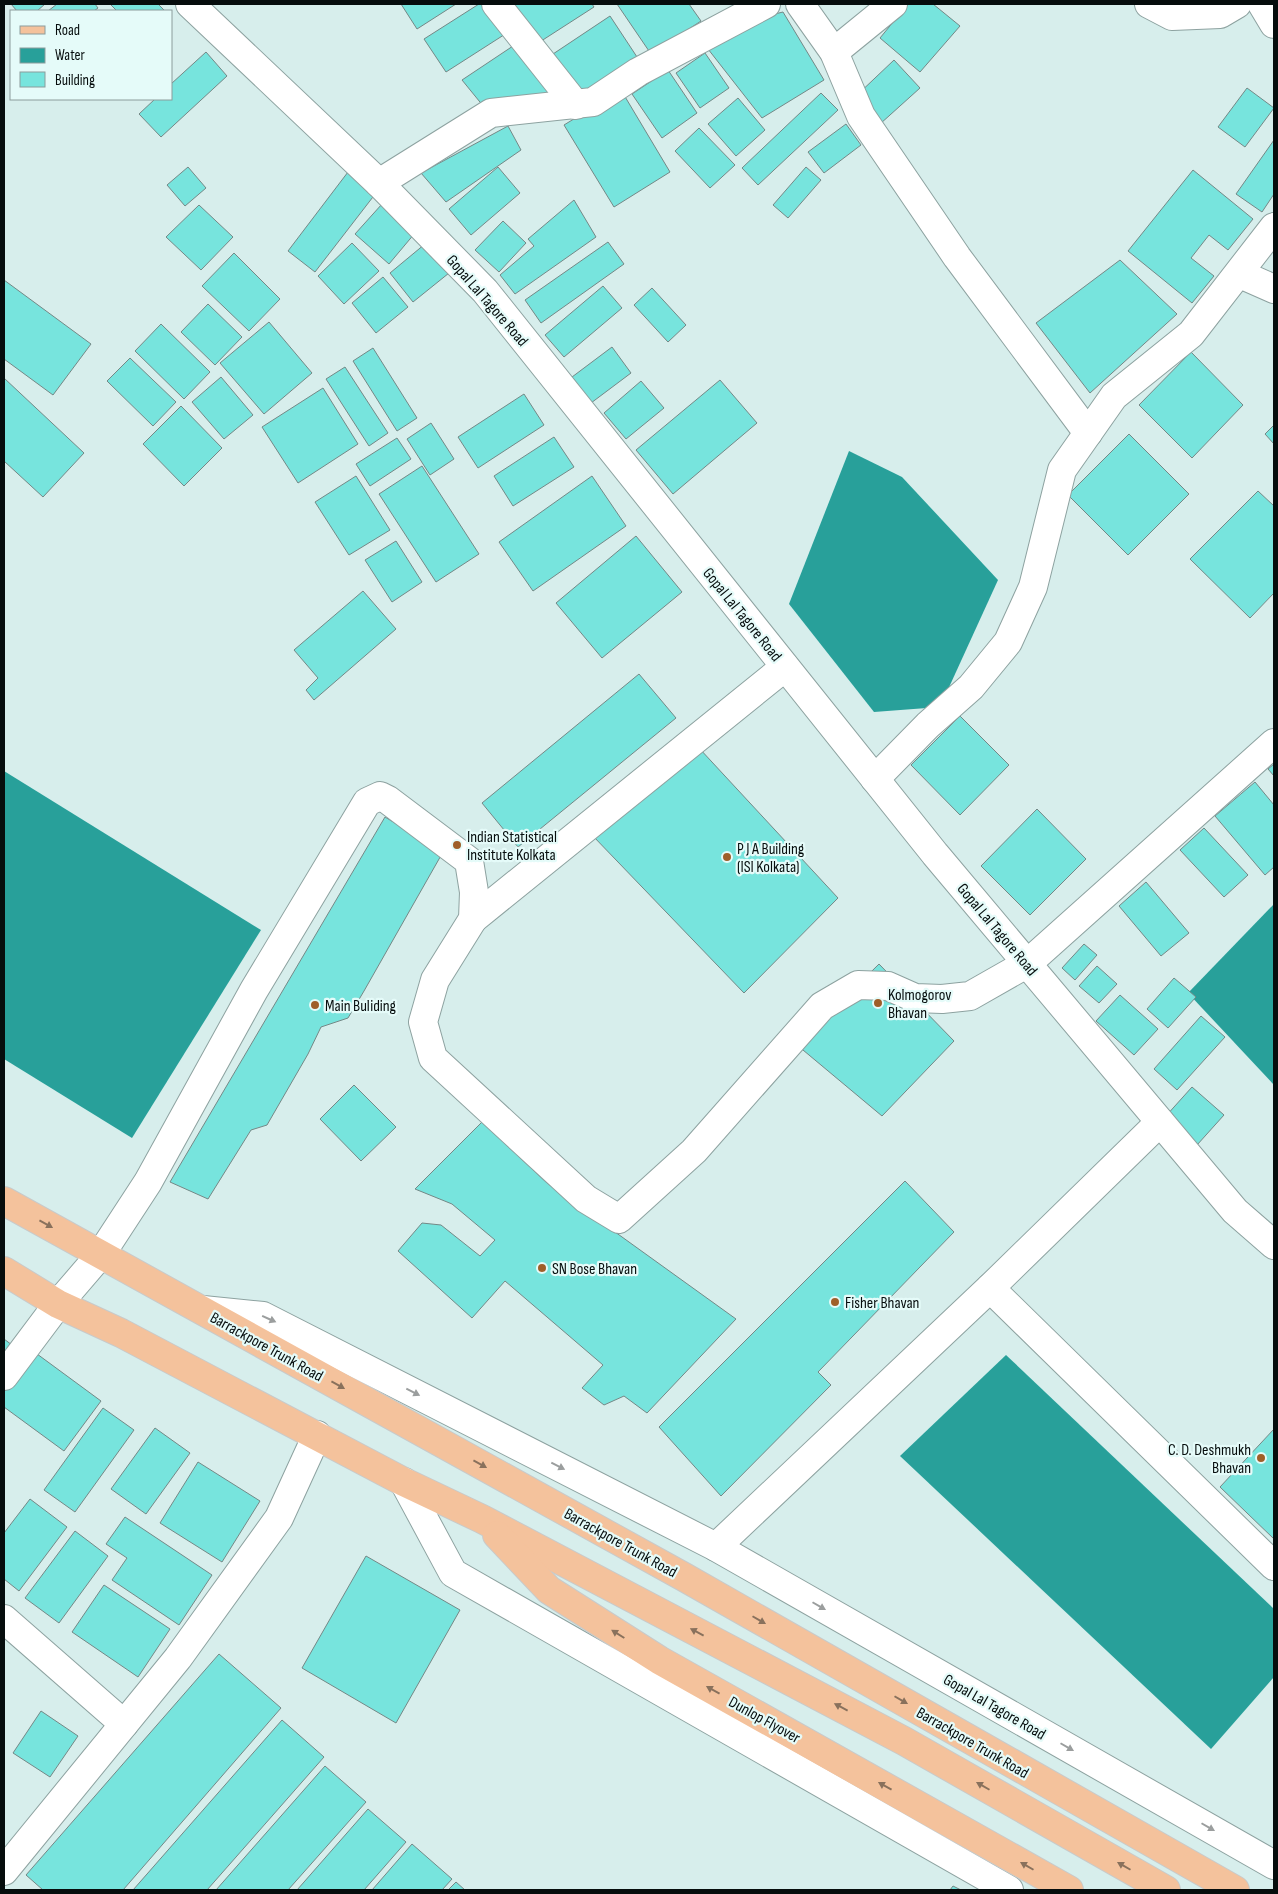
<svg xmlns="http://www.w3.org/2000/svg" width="1278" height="1894" font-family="'Sofia Sans Condensed',sans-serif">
	<rect width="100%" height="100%" fill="#d7eeec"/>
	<!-- water -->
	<g fill="#28a09a">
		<path d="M 849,451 L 902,477 L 998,580 L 940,707 L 874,712 L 789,604 Z"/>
		<path d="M 4,771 L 261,930 L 132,1138 L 4,1059 Z"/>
		<path d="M 1274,904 L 1274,1085 L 1188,993 Z"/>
		<path d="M 1006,1355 L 1274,1609 L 1274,1677 L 1211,1749 L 900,1456 Z"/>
	</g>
	<!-- building -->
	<g fill="#77e4dd" stroke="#748886">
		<path d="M 11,4 L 45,4 L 37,11 L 17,11 Z"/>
		<path d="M 57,4 L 95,4 L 98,8 L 94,11 L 48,11 Z"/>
		<path d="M 110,4 L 158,4 L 165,11 L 117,11 Z"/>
		<path d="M 401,4 L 456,4 L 417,29 Z"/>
		<path d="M 479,4 L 492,4 L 510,31 L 446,72 L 424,39 Z"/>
		<path d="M 508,4 L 592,4 L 594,7 L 535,45 Z"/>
		<path d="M 617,4 L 689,4 L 701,21 L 651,54 Z"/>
		<path d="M 908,4 L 933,4 L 960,26 L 920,72 L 880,38 Z"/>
		<path d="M 783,12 L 824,80 L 762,118 L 708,49 L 750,20 Z"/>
		<path d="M 610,16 L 639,60 L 579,100 L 550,56 Z"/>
		<path d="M 522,40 L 560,97 L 484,107 L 462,80 Z"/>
		<path d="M 206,52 L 227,76 L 161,137 L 139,114 L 155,99 L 171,99 L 171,84 Z"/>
		<path d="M 705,53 L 729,88 L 700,108 L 676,73 Z"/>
		<path d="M 894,60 L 920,88 L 880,124 L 855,97 Z"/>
		<path d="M 668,70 L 697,113 L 662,138 L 632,94 Z"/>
		<path d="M 1247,88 L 1274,108 L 1245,147 L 1218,127 Z"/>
		<path d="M 621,90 L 670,172 L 614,207 L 564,125 Z"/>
		<path d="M 821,93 L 838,110 L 758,185 L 742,168 Z"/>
		<path d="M 738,98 L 765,130 L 736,156 L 708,124 Z"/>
		<path d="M 846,124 L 861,145 L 824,173 L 808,152 Z"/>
		<path d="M 508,126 L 521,150 L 446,202 L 421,173 Z"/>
		<path d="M 699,128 L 735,165 L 710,188 L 675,151 Z"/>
		<path d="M 1274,140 L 1274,194 L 1262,212 L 1236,194 Z"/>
		<path d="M 188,167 L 206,188 L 185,206 L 167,185 Z"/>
		<path d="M 498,167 L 520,193 L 471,235 L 449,209 Z"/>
		<path d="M 806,167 L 821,180 L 788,218 L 773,205 Z"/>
		<path d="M 1193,170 L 1253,219 L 1228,250 L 1209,235 L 1191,258 L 1214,276 L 1192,303 L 1128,251 Z"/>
		<path d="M 348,172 L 376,193 L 315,272 L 288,251 Z"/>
		<path d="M 574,200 L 596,237 L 515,294 L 500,275 L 534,246 L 528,239 Z"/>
		<path d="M 382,204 L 415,233 L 389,264 L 355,234 Z"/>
		<path d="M 199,205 L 233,237 L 201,270 L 166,237 Z"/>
		<path d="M 503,221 L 526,243 L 499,272 L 475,250 Z"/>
		<path d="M 431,239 L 454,269 L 413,302 L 390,273 Z"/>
		<path d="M 608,242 L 624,264 L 541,323 L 525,300 Z"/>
		<path d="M 352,243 L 379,271 L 344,304 L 318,276 Z"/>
		<path d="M 234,253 L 280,299 L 249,331 L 202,286 Z"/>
		<path d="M 1120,260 L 1177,314 L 1090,393 L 1036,323 Z"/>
		<path d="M 383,277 L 408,307 L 376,333 L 352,303 Z"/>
		<path d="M 4,280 L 91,344 L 53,395 L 4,359 Z"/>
		<path d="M 603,286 L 622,308 L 564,357 L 545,335 Z"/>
		<path d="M 652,288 L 686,325 L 668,342 L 634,305 Z"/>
		<path d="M 208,304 L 242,337 L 215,365 L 181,332 Z"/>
		<path d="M 269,322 L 312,373 L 264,414 L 220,363 Z"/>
		<path d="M 161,324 L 210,372 L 184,399 L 135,351 Z"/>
		<path d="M 612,347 L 631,373 L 591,403 L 572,377 Z"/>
		<path d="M 373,348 L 417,418 L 397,431 L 353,361 Z"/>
		<path d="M 1191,352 L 1243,405 L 1192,458 L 1139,405 Z"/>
		<path d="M 130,358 L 176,402 L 153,426 L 107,381 Z"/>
		<path d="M 345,367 L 388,433 L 369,446 L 326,379 Z"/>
		<path d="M 221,377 L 253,415 L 224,439 L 192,402 Z"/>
		<path d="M 4,378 L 84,453 L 43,497 L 4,461 Z"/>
		<path d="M 720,380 L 757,423 L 673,494 L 636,450 Z"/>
		<path d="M 641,381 L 664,408 L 626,439 L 604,413 Z"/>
		<path d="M 323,388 L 358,444 L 298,483 L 262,427 Z"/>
		<path d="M 524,394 L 544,425 L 478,468 L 458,437 Z"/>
		<path d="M 181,406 L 222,448 L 184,486 L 143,444 Z"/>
		<path d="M 431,423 L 454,459 L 430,475 L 407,439 Z"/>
		<path d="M 1274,425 L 1274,444 L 1265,434 Z"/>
		<path d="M 1129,434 L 1189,494 L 1128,555 L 1068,495 Z"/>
		<path d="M 554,437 L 574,467 L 513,506 L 494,476 Z"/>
		<path d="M 397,438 L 411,459 L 370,486 L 356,464 Z"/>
		<path d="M 422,466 L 479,554 L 436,582 L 379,494 Z"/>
		<path d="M 356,476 L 390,530 L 349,555 L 315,502 Z"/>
		<path d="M 592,476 L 626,526 L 533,591 L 499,542 Z"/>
		<path d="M 1258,491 L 1274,506 L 1274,593 L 1250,618 L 1190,559 Z"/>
		<path d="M 636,536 L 682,592 L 602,658 L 556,603 Z"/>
		<path d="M 396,541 L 422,582 L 392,602 L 365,560 Z"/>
		<path d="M 363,591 L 396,629 L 314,700 L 306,690 L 318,678 L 294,650 Z"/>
		<path d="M 639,674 L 676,718 L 518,847 L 482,803 Z"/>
		<path d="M 960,716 L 1009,765 L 960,815 L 911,765 Z"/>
		<path d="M 699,748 L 838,898 L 744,993 L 592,835 Z"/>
		<path d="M 1274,764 L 1274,776 L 1268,769 Z"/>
		<path d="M 1255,782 L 1274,805 L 1274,867 L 1265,875 L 1215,816 Z"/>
		<path d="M 1037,809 L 1086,859 L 1030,915 L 981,866 Z"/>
		<path d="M 385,817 L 443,852 L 364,991 L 348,1018 L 321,1027 L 308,1054 L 267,1125 L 251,1130 L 208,1199 L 170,1182 Z"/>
		<path d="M 1204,828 L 1248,875 L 1224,897 L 1180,850 Z"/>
		<path d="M 1146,882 L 1189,933 L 1161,956 L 1119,906 Z"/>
		<path d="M 1084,944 L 1097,955 L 1075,980 L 1062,968 Z"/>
		<path d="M 879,964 L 954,1041 L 882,1116 L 797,1045 Z"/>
		<path d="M 1097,966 L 1117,984 L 1099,1003 L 1079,986 Z"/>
		<path d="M 1174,978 L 1196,997 L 1168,1028 L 1147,1009 Z"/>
		<path d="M 1120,995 L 1158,1029 L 1134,1055 L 1096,1021 Z"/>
		<path d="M 1201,1016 L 1225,1037 L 1177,1090 L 1154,1069 Z"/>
		<path d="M 354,1085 L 396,1127 L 361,1161 L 320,1119 Z"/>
		<path d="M 1192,1087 L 1224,1115 L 1197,1145 L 1165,1117 Z"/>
		<path d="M 482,1122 L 547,1183 L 736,1319 L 647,1413 L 624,1396 L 604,1405 L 582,1388 L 603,1365 L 505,1281 L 472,1318 L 398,1251 L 422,1223 L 441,1225 L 480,1256 L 495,1240 L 452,1204 L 415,1189 Z"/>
		<path d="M 905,1181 L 954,1232 L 818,1372 L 831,1385 L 721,1496 L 659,1427 Z"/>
		<path d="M 4,1339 L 12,1345 L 4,1358 Z"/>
		<path d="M 33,1351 L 101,1401 L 64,1451 L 4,1407 L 4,1392 Z"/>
		<path d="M 103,1408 L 134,1430 L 75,1512 L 44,1490 Z"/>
		<path d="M 155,1428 L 190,1453 L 146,1514 L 111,1489 Z"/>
		<path d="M 1274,1429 L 1274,1539 L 1220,1487 Z"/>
		<path d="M 198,1462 L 260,1501 L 222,1562 L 160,1523 Z"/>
		<path d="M 30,1499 L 67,1527 L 19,1591 L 4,1579 L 4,1533 Z"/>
		<path d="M 125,1517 L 212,1575 L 179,1625 L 112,1580 L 127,1558 L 106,1544 Z"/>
		<path d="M 75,1531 L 108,1556 L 59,1623 L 25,1598 Z"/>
		<path d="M 366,1556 L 460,1610 L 396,1723 L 302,1668 Z"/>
		<path d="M 104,1585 L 170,1629 L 138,1677 L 72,1632 Z"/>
		<path d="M 219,1654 L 281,1708 L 123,1890 L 43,1890 L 26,1875 Z"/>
		<path d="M 41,1711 L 78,1736 L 50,1777 L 13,1753 Z"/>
		<path d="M 282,1720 L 324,1757 L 207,1890 L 133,1890 Z"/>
		<path d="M 325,1766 L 366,1802 L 288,1890 L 216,1890 Z"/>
		<path d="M 368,1809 L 406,1842 L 364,1890 L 297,1890 Z"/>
		<path d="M 412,1844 L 452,1879 L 442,1890 L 372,1890 Z"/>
		<path d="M 456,1882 L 465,1890 L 448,1890 Z"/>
		<path d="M 953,1886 L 961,1890 L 950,1890 Z"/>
	</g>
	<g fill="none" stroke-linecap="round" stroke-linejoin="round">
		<defs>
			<g id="minor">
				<path d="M 190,4 L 379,183 L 485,291 L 935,854 L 1235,1211 L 1274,1245"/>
				<path d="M 496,4 L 576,105"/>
				<path d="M 800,4 L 834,52 L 861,116 L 957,257 L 1088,433"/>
				<path d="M 1149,4 L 1172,16 L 1220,14 L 1237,4"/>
				<path d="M 1262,4 L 1274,24"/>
				<path d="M 834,52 L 893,4"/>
				<path d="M 379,183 L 491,113 L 593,102 L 638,72 L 766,4"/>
				<path d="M 1240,274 L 1274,289"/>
				<path d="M 875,779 L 928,725 L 971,687 L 1008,642 L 1033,587 L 1062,470 L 1114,396 L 1191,334 L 1274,227"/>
				<path d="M 473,919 L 785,667"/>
				<path d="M 990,1288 L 1274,1566"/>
				<path d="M 203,1310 L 263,1316 L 716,1547 L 1274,1865"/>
				<path d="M 4,1376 L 58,1304 L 101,1254 L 148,1182 L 254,990 L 367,802 L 380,796 L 388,800 L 469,861 L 474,892 L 473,919 L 435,980 L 423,1022 L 433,1058 L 586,1199 L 619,1219 L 694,1151 L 822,1006 L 858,985 L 888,986 L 915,998 L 942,999 L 970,996 L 1028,963 L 1274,743"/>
				<path d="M 404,1482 L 453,1573 L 1009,1890"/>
				<path d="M 716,1547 L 990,1288 L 1160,1122"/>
				<path d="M 4,1619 L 124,1724"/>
				<path d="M 4,1871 L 178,1658 L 279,1518 L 317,1435"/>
			</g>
			<g id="major">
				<path d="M 4,1201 L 684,1577 L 1235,1890"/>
				<path d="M 4,1271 L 58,1304 L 121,1333 L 404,1482 L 482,1519 L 904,1741 L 1166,1890"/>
				<path d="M 497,1535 L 549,1590 L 659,1660 L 1069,1890"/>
			</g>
		</defs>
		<!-- minor casing -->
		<use href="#minor" stroke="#8da2a0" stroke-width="30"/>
		<!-- major casing -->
		<use href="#major" stroke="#c8caca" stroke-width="30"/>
		<!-- minor -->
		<use href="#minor" stroke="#fff" stroke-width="28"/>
		<!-- major -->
		<use href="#major" stroke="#f4c29c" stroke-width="28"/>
	</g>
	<!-- one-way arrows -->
	<defs><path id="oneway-solid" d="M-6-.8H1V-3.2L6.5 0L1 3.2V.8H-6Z" transform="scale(1.25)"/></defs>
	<g fill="#89715c">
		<use href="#oneway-solid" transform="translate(46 1224) rotate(29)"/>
		<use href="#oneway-solid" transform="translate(338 1385) rotate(29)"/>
		<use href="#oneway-solid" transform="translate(480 1464) rotate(29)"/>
		<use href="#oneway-solid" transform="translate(759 1620) rotate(30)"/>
		<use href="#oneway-solid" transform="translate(697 1632) rotate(-152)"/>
		<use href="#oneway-solid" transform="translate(618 1634) rotate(-148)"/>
		<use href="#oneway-solid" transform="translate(713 1690) rotate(-151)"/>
		<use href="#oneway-solid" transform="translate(901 1700) rotate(30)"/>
		<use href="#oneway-solid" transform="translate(841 1707) rotate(-152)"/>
		<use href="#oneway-solid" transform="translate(885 1786) rotate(-151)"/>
		<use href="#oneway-solid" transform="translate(983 1786) rotate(-150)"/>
		<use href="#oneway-solid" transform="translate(1027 1866) rotate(-150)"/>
		<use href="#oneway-solid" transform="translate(1124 1866) rotate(-150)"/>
	</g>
	<g fill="#9b9e9e">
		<use href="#oneway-solid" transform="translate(269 1319) rotate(24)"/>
		<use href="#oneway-solid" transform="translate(413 1392) rotate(27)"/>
		<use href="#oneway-solid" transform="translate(558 1466) rotate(27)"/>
		<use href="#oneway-solid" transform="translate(819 1606) rotate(30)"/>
		<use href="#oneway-solid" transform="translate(1067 1747) rotate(30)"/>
		<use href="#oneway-solid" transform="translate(1208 1827) rotate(30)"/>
	</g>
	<!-- markers -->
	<g fill="#9f5f29" stroke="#e5fbf9" stroke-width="2">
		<circle cx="457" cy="845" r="5"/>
		<circle cx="727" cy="857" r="5"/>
		<circle cx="878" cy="1003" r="5"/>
		<circle cx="315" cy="1005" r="5"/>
		<circle cx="542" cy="1268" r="5"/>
		<circle cx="835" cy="1302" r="5"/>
		<circle cx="1261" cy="1458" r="5"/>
	</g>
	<g text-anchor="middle" stroke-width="4.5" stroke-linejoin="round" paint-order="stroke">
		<!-- street labels -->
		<g font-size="16" fill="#060d0d" stroke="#e5fbf9">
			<text transform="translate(488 300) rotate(49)" y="6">Gopal Lal Tagore Road</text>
			<text transform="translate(743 614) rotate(51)" y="6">Gopal Lal Tagore Road</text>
			<text transform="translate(998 929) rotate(50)" y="6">Gopal Lal Tagore Road</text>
			<text transform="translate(267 1346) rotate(29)" y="6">Barrackpore Trunk Road</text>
			<text transform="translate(621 1542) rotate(29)" y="6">Barrackpore Trunk Road</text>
			<text transform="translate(995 1706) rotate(30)" y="6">Gopal Lal Tagore Road</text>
			<text transform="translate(765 1719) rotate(29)" y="6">Dunlop Flyover</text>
			<text transform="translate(973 1742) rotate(30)" y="6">Barrackpore Trunk Road</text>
		</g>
		<!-- poi labels -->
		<g font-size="16" fill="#060d0d" stroke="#e5fbf9" text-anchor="start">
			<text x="467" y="842">Indian Statistical<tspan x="467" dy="18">Institute Kolkata</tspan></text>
			<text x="737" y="854">P J A Building<tspan x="737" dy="18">(ISI Kolkata)</tspan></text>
			<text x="888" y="1000">Kolmogorov<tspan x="888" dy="18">Bhavan</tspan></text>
			<text x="325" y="1011">Main Buliding</text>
			<text x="552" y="1274">SN Bose Bhavan</text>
			<text x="845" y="1308">Fisher Bhavan</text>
			<text x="1251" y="1455" text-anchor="end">C. D. Deshmukh<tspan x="1251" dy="18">Bhavan</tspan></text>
		</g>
	</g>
	<!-- border -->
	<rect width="1278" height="1894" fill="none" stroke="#060d0d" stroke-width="10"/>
	<!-- legend -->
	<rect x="10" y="10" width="162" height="90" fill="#e5fbf9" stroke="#8c9c9b"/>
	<rect x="20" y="26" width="25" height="8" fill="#f4c29c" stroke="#8c9c9b"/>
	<text x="55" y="35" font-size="15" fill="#060d0d">Road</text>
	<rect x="20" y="48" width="25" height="15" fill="#28a09a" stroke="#8c9c9b"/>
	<text x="55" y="60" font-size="15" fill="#060d0d">Water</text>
	<rect x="20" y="72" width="25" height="15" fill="#77e4dd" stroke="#8c9c9b"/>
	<text x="55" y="85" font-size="15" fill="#060d0d">Building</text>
</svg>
